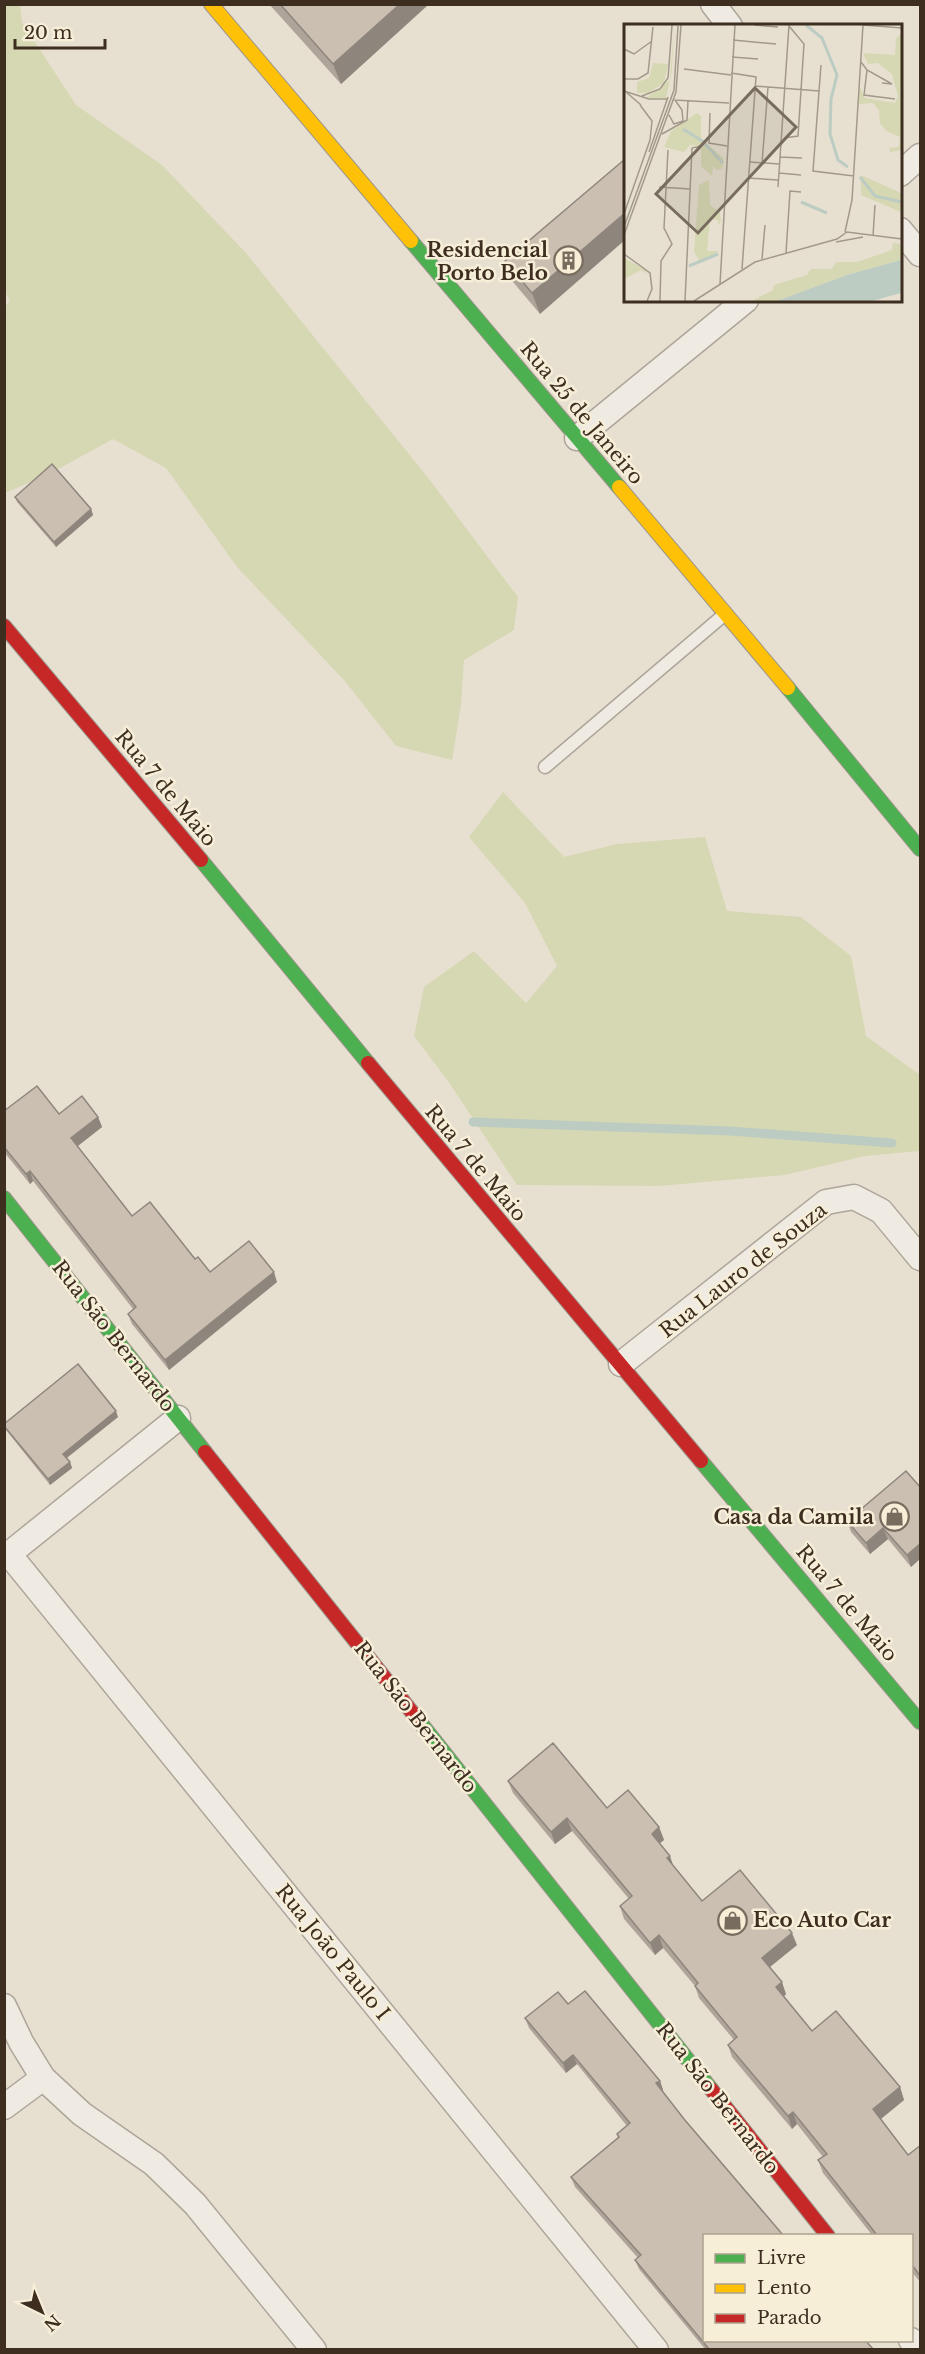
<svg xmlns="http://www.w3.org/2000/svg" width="925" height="2354" font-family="'Libre Baskerville',serif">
	<rect width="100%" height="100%" fill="#e7e0d1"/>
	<!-- green -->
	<g fill="#d6d7b3">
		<path d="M 20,4 L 22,22 L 76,105 L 162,165 L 245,252 L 426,475 L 518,597 L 514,630 L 464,660 L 461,705 L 452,760 L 396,746 L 344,680 L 237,567 L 166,468 L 113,439 L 51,473 L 5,493 L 4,307 L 10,301 L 4,290 L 4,5 Z"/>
		<path d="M 503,792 L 564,857 L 617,844 L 705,837 L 727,911 L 801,917 L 851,956 L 866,1036 L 920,1075 L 920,1151 L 865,1156 L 785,1175 L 659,1186 L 517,1185 L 448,1081 L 414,1036 L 424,987 L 474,951 L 526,1003 L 557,966 L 525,903 L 469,837 Z"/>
	</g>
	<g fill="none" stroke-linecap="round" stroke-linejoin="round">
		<!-- stream -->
		<path stroke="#bcccc2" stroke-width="9" d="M 473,1122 L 730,1131 L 892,1143"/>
		<defs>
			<path id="lane" d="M 545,767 L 725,614"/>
			<g id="street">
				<path d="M 713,4 L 730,26"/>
				<path d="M 900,174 L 920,156"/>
				<path d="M 900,230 L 920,254"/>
				<path d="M 577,438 L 746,300"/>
				<path d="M 621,1364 L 826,1202 L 854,1197 L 881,1211 L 920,1258"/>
				<path d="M 9,1554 L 656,2350"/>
				<path d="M 4,1558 L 178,1418"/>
				<path d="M 4,2006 L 21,2042 L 43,2078 L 82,2114 L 154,2164 L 195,2204 L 314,2350"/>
				<path d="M 4,2107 L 43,2078"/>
				<path d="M 911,2340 L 918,2350"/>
			</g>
			<g id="fast">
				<path d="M 411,241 L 619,487"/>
				<path d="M 788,688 L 920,849"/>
				<path d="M 201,860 L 368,1063"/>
				<path d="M 4,1198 L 205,1452"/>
				<path d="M 701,1461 L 920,1722"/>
				<path d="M 419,1721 L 711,2089"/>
			</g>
			<g id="slow">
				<path d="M 211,4 L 411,241"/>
				<path d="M 619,487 L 788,688"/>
			</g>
			<g id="jam">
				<path d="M 4,626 L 201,860"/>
				<path d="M 368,1063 L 701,1461"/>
				<path d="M 205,1452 L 419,1721"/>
				<path d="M 711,2089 L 828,2236"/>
			</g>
		</defs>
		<!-- lane casing -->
		<use href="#lane" stroke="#ada599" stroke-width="15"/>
		<!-- street casing -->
		<use href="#street" stroke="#ada599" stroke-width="27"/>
		<!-- fast casing -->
		<use href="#fast" stroke="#9c958a" stroke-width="16"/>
		<!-- slow casing -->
		<use href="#slow" stroke="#9c958a" stroke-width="16"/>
		<!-- jam casing -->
		<use href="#jam" stroke="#9c958a" stroke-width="16"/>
		<!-- lane -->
		<use href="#lane" stroke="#efebe3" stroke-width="12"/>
		<!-- street -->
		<use href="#street" stroke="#efebe3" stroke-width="24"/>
		<!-- fast -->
		<use href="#fast" stroke="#4caf50" stroke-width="14"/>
		<!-- slow -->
		<use href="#slow" stroke="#ffc107" stroke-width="14"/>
		<!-- jam -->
		<use href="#jam" stroke="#c62828" stroke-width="14"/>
	</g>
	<!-- wall -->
	<g fill="#afa499">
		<path d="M 269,4 L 429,4 L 341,84 Z"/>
		<path d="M 625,159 L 540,314 L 513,282 L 505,261 Z"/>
		<path d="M 15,497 L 91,509 L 93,515 L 56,547 L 17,502 Z"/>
		<path d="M 4,1111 L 59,1114 L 98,1117 L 102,1127 L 78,1146 L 132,1216 L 195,1259 L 210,1272 L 277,1282 L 169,1370 L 132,1324 L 128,1314 L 133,1309 L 33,1181 L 30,1184 L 4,1152 Z"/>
		<path d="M 118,1417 L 67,1458 L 70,1462 L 72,1468 L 50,1485 L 6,1430 L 4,1427 L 4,1424 Z"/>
		<path d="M 921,1488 L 921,1558 L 911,1567 L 888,1539 L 870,1554 L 851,1532 L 847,1521 Z"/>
		<path d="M 508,1781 L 607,1808 L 659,1827 L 664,1840 L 660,1843 L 674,1867 L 702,1901 L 797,1945 L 770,1967 L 786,1994 L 784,1997 L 812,2031 L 900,2087 L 904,2100 L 881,2119 L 908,2155 L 921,2145 L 921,2283 L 912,2272 L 912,2235 L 872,2235 L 823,2173 L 818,2160 L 823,2157 L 797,2124 L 792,2129 L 732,2057 L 728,2045 L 734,2040 L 699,1998 L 695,1986 L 663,1948 L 655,1955 L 624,1919 L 620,1906 L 629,1899 L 572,1831 L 555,1844 L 513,1793 Z"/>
		<path d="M 568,2004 L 660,2081 L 663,2090 L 663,2091 L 705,2340 L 873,2349 L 705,2349 L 639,2269 L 635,2260 L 638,2258 L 575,2187 L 571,2177 L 618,2138 L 617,2134 L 627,2126 L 577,2064 L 566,2073 L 529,2028 L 525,2018 Z"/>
	</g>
	<!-- shaded-wall -->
	<g fill="#8e867d">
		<path d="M 400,4 L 429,4 L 341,84 L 333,64 Z"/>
		<path d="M 625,213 L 625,240 L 540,314 L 532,293 Z"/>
		<path d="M 91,509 L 93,515 L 56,547 L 54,542 Z"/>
		<path d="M 98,1117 L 102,1127 L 75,1148 L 71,1138 Z"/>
		<path d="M 30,1171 L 33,1181 L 30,1184 L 26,1174 Z"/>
		<path d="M 274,1272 L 277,1282 L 169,1370 L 165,1360 Z"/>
		<path d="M 116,1411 L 118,1417 L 65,1459 L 63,1454 Z"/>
		<path d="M 70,1462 L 72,1468 L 50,1485 L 48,1479 Z"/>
		<path d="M 883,1528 L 888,1539 L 870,1554 L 866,1543 Z"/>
		<path d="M 921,1543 L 921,1558 L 911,1567 L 907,1555 Z"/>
		<path d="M 567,1818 L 572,1831 L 555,1844 L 551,1832 Z"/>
		<path d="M 659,1827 L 664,1840 L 656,1846 L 652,1834 Z"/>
		<path d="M 670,1856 L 674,1868 L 667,1858 Z"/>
		<path d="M 792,1933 L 797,1945 L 766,1970 L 762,1958 Z"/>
		<path d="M 659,1935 L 663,1948 L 655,1955 L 650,1943 Z"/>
		<path d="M 782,1982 L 786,1994 L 780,1999 L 776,1987 Z"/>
		<path d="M 573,2055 L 577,2064 L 566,2073 L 563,2063 Z"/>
		<path d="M 660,2081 L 663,2090 L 660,2093 L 656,2083 Z"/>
		<path d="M 900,2087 L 904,2100 L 877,2122 L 873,2109 Z"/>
		<path d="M 793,2112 L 797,2124 L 792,2129 L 788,2116 Z"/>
	</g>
	<!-- building -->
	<g fill="#cbbfb2" stroke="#8e867d" stroke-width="1.5">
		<path d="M 280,4 L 400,4 L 333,64 Z"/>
		<path d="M 625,159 L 625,213 L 532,293 L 505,261 Z"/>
		<path d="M 52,464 L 91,509 L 54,542 L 15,497 Z"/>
		<path d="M 37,1086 L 59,1114 L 82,1096 L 98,1117 L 71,1138 L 132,1216 L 150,1202 L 195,1259 L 198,1257 L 210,1272 L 249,1241 L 274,1272 L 165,1360 L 128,1314 L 136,1307 L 30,1171 L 26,1174 L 4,1147 L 4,1111 Z"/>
		<path d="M 78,1364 L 116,1411 L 63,1454 L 70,1462 L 48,1479 L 4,1426 L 4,1424 Z"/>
		<path d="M 906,1471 L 921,1488 L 921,1543 L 907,1555 L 883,1528 L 866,1543 L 847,1521 Z"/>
		<path d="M 553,1743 L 607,1808 L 628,1790 L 659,1827 L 652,1834 L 670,1856 L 667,1858 L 702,1901 L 740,1870 L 792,1933 L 762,1958 L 782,1982 L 776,1987 L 812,2031 L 836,2011 L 900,2087 L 873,2109 L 908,2155 L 921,2145 L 921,2277 L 912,2265 L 912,2235 L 877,2235 L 818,2160 L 827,2154 L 793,2112 L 788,2116 L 728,2045 L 737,2037 L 695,1986 L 698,1983 L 659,1935 L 650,1943 L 620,1906 L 632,1896 L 567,1818 L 551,1832 L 508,1781 Z"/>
		<path d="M 585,1991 L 660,2081 L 656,2083 L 684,2119 L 783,2235 L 705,2235 L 705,2340 L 865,2340 L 873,2349 L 709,2349 L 635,2260 L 641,2255 L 571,2177 L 619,2137 L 617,2134 L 630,2123 L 573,2055 L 563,2063 L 525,2018 L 558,1992 L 568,2004 Z"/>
	</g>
	<!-- icons -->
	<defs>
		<symbol id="building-ring" viewBox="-11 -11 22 22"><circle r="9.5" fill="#f7eed8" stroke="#786c5e" stroke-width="1.5"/><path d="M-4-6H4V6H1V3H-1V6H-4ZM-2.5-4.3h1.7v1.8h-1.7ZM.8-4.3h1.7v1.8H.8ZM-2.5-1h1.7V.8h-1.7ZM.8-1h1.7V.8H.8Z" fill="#786c5e"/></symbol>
		<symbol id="shop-ring" viewBox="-11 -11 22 22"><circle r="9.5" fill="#f7eed8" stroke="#786c5e" stroke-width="1.5"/><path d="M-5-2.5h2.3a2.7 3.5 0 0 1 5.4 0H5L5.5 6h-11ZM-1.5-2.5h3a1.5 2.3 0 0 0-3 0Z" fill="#786c5e"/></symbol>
	</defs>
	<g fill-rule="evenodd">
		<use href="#building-ring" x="552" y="244" width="33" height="33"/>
		<use href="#shop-ring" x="878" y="1500" width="33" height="33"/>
		<use href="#shop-ring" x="716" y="1904" width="33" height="33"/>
	</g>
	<g text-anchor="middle" stroke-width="5" stroke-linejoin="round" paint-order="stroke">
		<!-- poi labels -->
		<g font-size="20" font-weight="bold" fill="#3d2e20" stroke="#f7eed8" text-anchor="end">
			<text x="548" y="257">Residencial<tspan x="548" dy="23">Porto Belo</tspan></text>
			<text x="874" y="1524">Casa da Camila</text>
			<text x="753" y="1927" text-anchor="start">Eco Auto Car</text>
		</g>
		<!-- street labels -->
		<g font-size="20" fill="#3d2e20" stroke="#f7eed8">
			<text transform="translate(582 413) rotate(50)" y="7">Rua 25 de Janeiro</text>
			<text transform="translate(166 788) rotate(50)" y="7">Rua 7 de Maio</text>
			<text transform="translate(476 1163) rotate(50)" y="7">Rua 7 de Maio</text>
			<text transform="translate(743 1270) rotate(-38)" y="7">Rua Lauro de Souza</text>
			<text transform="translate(114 1336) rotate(52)" y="7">Rua São Bernardo</text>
			<text transform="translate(847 1603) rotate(50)" y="7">Rua 7 de Maio</text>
			<text transform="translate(416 1717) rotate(52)" y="7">Rua São Bernardo</text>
			<text transform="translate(333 1952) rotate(51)" y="7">Rua João Paulo I</text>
			<text transform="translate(718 2098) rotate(52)" y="7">Rua São Bernardo</text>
		</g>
	</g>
	<!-- overview -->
	<g transform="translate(624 24)">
		<rect width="278" height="278" fill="#e7e0d1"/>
		<path d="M 50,1 L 48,47 L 42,74 L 22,74 L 46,56 ZM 277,10 L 277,126 L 266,128 L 266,124 L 275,123 L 276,113 L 262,107 L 256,99 L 255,86 L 249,79 L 235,80 L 235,61 L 241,74 L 271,79 L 274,72 L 268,50 L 254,39 L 244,40 L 239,29 L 271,31 L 272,14 ZM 29,39 L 44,40 L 40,59 L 24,69 L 13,69 L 13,58 L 25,54 ZM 73,89 L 77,92 L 77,115 L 100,134 L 98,145 L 92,146 L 89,142 L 88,152 L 77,142 L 77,122 L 66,121 L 60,128 L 40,123 L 47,107 ZM 237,151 L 277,169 L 277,188 L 237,171 ZM 85,156 L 86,181 L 96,188 L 97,197 L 95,201 L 94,196 L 86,195 L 83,227 L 95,227 L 76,238 L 70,228 L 75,161 ZM 269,219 L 277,220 L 277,236 L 223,251 L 153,277 L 128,277 L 149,266 L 150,261 L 183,251 L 187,245 L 208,245 L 212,238 L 233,238 L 268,226 ZM 0,234 L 21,246 L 23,250 L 17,246 L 0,255 Z" fill="#d6d7b3"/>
		<path d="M 277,236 L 277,269 L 248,277 L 153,277 L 223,251 Z" fill="#bcccc2"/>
		<path fill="none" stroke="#bcccc2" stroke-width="3" d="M 182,1 L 198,14 L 213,51 L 207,75 L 206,110 L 214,136 L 224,143M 59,105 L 80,118M 81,120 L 99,139M 236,153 L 251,172 L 278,178M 177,178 L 203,189M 65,242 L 94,230"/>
		<path fill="none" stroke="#a3998a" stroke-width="1.5" d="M 130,1 L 154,3M 239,1 L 278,4M 109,16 L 152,20M 0,25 L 10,30 L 28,17M 108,33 L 134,35M 237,38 L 243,46 L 268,60 L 258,59M 197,41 L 189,147 L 230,152M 60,45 L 107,51M 243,46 L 240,71 L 271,75M 107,49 L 132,53 L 118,245M 0,55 L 14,55 L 24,49 L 29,3M 131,62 L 195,67M 0,67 L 25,75 L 44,75M 2,68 L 17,81M 18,72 L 36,65 L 44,54 L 48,1M 50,76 L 105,79M 16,81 L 28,97 L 26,116M 86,89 L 85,119 L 103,122M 45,91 L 50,100 L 59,97 L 58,86 L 51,76M 38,110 L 63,96 L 64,77M 160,114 L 174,112 L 180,20 L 165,2M 25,128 L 44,73M 156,133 L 178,134M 125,138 L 155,140M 138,139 L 144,63M 155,149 L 177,151M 124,154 L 154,156M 35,163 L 66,165M 154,163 L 165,1M 0,190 L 26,116M 0,203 L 50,66 L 54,2M 221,208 L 228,176 L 239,1M 0,211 L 52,68 L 57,1M 249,212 L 251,181M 212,218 L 239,213M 162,229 L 166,167 L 177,168M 0,230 L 26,249 L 28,265 L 23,277M 138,235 L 141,201M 96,260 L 111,1M 36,277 L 37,237 L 48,220 L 40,204 L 44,126M 61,277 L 68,124 L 77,122M 70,277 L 131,238 L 213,215 L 223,208 L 278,215"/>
		<path fill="#786c5e" fill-opacity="0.15" stroke="#786c5e" stroke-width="3" d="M 131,64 L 172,103 L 74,209 L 32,170 Z"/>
		<rect width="278" height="278" fill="none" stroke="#3d2e20" stroke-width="3"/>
	</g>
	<!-- border -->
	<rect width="925" height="2354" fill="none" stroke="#3d2e20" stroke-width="12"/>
	<!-- legend -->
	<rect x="703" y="2234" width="210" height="108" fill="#f7eed8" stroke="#ada18e" stroke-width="1.5"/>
	<rect x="715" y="2254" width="30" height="9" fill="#4caf50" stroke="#ada18e" stroke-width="1.5"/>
	<text x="757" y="2264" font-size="18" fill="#3d2e20">Livre</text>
	<rect x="715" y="2284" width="30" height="9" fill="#ffc107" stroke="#ada18e" stroke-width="1.5"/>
	<text x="757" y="2294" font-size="18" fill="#3d2e20">Lento</text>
	<rect x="715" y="2314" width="30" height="9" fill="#c62828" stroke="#ada18e" stroke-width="1.5"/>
	<text x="757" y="2324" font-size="18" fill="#3d2e20">Parado</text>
	<!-- north arrow -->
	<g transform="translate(42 2312) rotate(137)" stroke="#f7eed8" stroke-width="4.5" paint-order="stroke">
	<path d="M0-4.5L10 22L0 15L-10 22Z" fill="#3d2e20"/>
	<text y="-9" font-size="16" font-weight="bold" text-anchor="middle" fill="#3d2e20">N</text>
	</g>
	<!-- scale -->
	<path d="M15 39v9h90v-9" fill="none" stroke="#3d2e20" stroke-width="3"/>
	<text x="24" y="39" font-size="18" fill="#3d2e20" stroke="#f7eed8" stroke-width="4.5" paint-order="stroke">20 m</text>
</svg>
